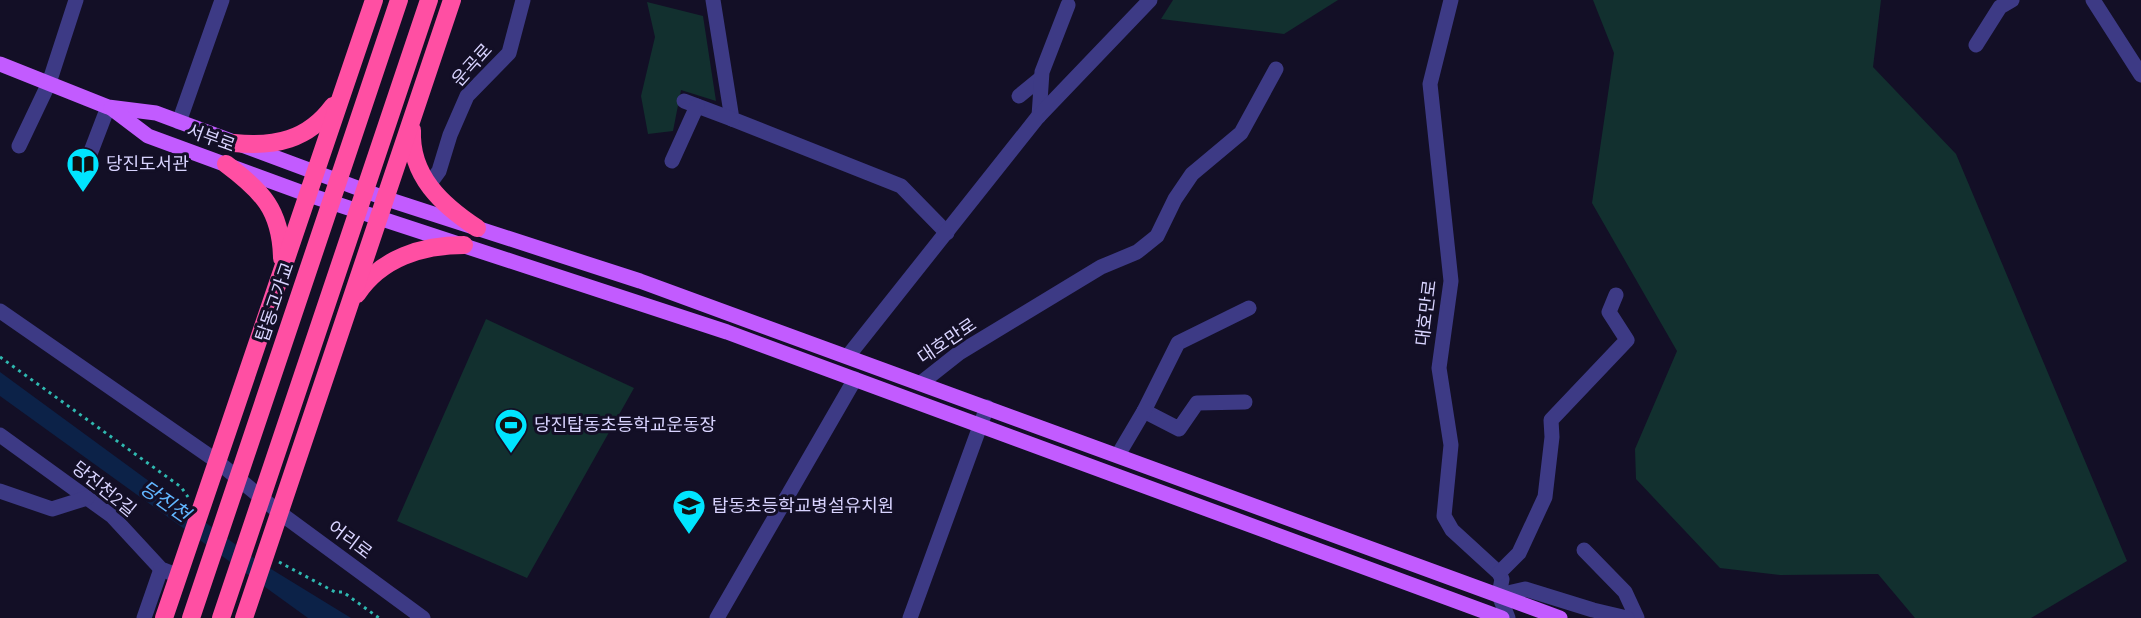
<svg xmlns="http://www.w3.org/2000/svg" width="2141" height="618" font-family="Barlow,'Noto Sans KR',sans-serif">
	<rect width="100%" height="100%" fill="#130f26"/>
	<!-- green -->
	<g fill="#12302f">
		<path d="M 1173,0 L 1338,0 L 1284,34 L 1161,19 Z"/>
		<path d="M 1593,0 L 1881,0 L 1873,67 L 1956,154 L 2127,561 L 2031,618 L 1915,618 L 1878,574 L 1780,575 L 1720,568 L 1636,479 L 1635,449 L 1677,351 L 1592,203 L 1614,53 Z"/>
		<path d="M 647,2 L 703,16 L 716,101 L 681,90 L 673,131 L 648,134 L 641,96 L 655,37 Z"/>
		<path d="M 486,319 L 634,388 L 527,578 L 397,521 Z"/>
	</g>
	<!-- water -->
	<path fill="#0c2248" d="M 0,372 L 258,561 L 351,618 L 308,618 L 0,396 Z"/>
	<g fill="none" stroke-linecap="round" stroke-linejoin="round">
		<!-- path -->
		<g stroke="#2fb8b0" stroke-width="3" stroke-dasharray="3 4.5" stroke-linecap="butt">
			<path d="M 0,357 L 181,487 L 188,497"/>
			<path d="M 279,562 L 335,592 L 343,592 L 379,618"/>
		</g>
		<!-- minor -->
		<g stroke="#3d3a85" stroke-width="15">
			<path d="M 713,0 L 732,119 L 901,186 L 947,233"/>
			<path d="M 1451,0 L 1430,84 L 1451,281 L 1439,368 L 1451,445 L 1444,516 L 1452,530 L 1499,573 L 1502,579 L 1499,595 L 1508,618"/>
			<path d="M 2093,0 L 2141,75"/>
			<path d="M 1976,45 L 2000,7 L 2012,0"/>
			<path d="M 1019,96 L 1041,78"/>
			<path d="M 684,101 L 732,119"/>
			<path d="M 1039,116 L 1042,72 L 1068,5"/>
			<path d="M 179,122 L 222,0"/>
			<path d="M 19,146 L 49,83 L 76,0"/>
			<path d="M 90,154 L 108,107"/>
			<path d="M 672,161 L 697,106"/>
			<path d="M 428,186 L 439,171 L 450,135 L 467,96 L 509,53 L 523,0"/>
			<path d="M 0,311 L 218,462 L 280,513 L 423,618"/>
			<path d="M 848,356 L 1037,118 L 1150,0"/>
			<path d="M 921,383 L 959,353 L 1101,267 L 1137,252 L 1157,236 L 1175,199 L 1192,174 L 1241,133 L 1276,69"/>
			<path d="M 1144,411 L 1179,429 L 1197,403 L 1245,402"/>
			<path d="M 0,435 L 112,516 L 161,569 L 179,576"/>
			<path d="M 1118,455 L 1144,411 L 1178,343 L 1249,308"/>
			<path d="M 0,491 L 52,509 L 87,498"/>
			<path d="M 1584,550 L 1625,592 L 1637,618"/>
			<path d="M 1499,573 L 1519,553 L 1545,497 L 1552,437 L 1551,420 L 1627,340 L 1609,312 L 1616,295"/>
			<path d="M 1499,595 L 1525,589 L 1593,610 L 1627,618"/>
			<path d="M 144,618 L 161,569"/>
			<path d="M 717,618 L 855,379"/>
			<path d="M 910,618 L 987,407"/>
		</g>
		<!-- major -->
		<g stroke="#c25bff" stroke-width="15">
			<path d="M 0,64 L 108,107 L 156,113 L 387,199 L 640,281 L 1560,618"/>
			<path d="M 111,108 L 148,136 L 306,194 L 727,332 L 1502,618"/>
		</g>
		<!-- highway -->
		<g stroke="#ff4fa3" stroke-width="18">
			<path d="M 412,130 C 410,176 442,205 477,228"/>
			<path d="M 234,143 C 275,147 308,140 333,106"/>
			<path d="M 226,164 C 262,191 281,210 282,258"/>
			<path d="M 357,294 C 381,258 422,245 464,245"/>
			<path d="M 164,618 L 374,0"/>
			<path d="M 191,618 L 399,0"/>
			<path d="M 221,618 L 429,0"/>
			<path d="M 244,618 L 452,0"/>
		</g>
	</g>
	<!-- icons -->
	<defs>
		<symbol id="library-pin" viewBox="-11 -11 22 30"><path d="M0 17L-7.5 6A9.5 9.5 0 1 1 7.5 6Z" fill="#00e5ff" stroke="#130f26"/><path d="M-6-4Q-3-5.5-.7-3.5V5Q-3 3-6 4ZM6-4Q3-5.5 .7-3.5V5Q3 3 6 4Z" fill="#111"/></symbol>
		<symbol id="stadium-pin" viewBox="-11 -11 22 30"><path d="M0 17L-7.5 6A9.5 9.5 0 1 1 7.5 6Z" fill="#00e5ff" stroke="#130f26"/><path d="M0-5a6.5 5 0 1 0 0 10a6.5 5 0 1 0 0-10ZM-3.5-1.8h7v3.6h-7Z" fill="#111"/></symbol>
		<symbol id="school-pin" viewBox="-11 -11 22 30"><path d="M0 17L-7.5 6A9.5 9.5 0 1 1 7.5 6Z" fill="#00e5ff" stroke="#130f26"/><path d="M0-5L7-2L0 1L-7-2ZM-4 1L0 2.5L4 1V4Q0 6-4 4Z" fill="#111"/></symbol>
	</defs>
	<g fill-rule="evenodd">
		<use href="#library-pin" x="64" y="145" width="38" height="52"/>
		<use href="#stadium-pin" x="492" y="406" width="38" height="52"/>
		<use href="#school-pin" x="670" y="487" width="38" height="52"/>
	</g>
	<g text-anchor="middle" stroke-width="6" stroke-linejoin="round" paint-order="stroke">
		<!-- street labels -->
		<g font-size="18" fill="#d9d4ff" stroke="#130f26">
			<text transform="translate(472 65) rotate(-48)" y="6">운곡로</text>
			<text transform="translate(211 138) rotate(20)" y="6">서부로</text>
			<text transform="translate(275 302) rotate(-71)" y="6">탑동고가교</text>
			<text transform="translate(1426 313) rotate(-83)" y="6">대호만로</text>
			<text transform="translate(947 341) rotate(-34)" y="6">대호만로</text>
			<text transform="translate(104 489) rotate(39)" y="6">당진천2길</text>
			<text transform="translate(350 540) rotate(37)" y="6">어리로</text>
		</g>
		<!-- poi labels -->
		<g font-size="18" fill="#d9d4ff" stroke="#130f26" text-anchor="start">
			<text x="106" y="170">당진도서관</text>
			<text x="534" y="431">당진탑동초등학교운동장</text>
			<text x="712" y="512">탑동초등학교병설유치원</text>
		</g>
		<!-- water labels -->
		<g font-size="20" font-style="italic" fill="#62b6ff" stroke="#130f26">
			<text transform="translate(165 501) rotate(35)" y="7">당진천</text>
		</g>
	</g>
</svg>
